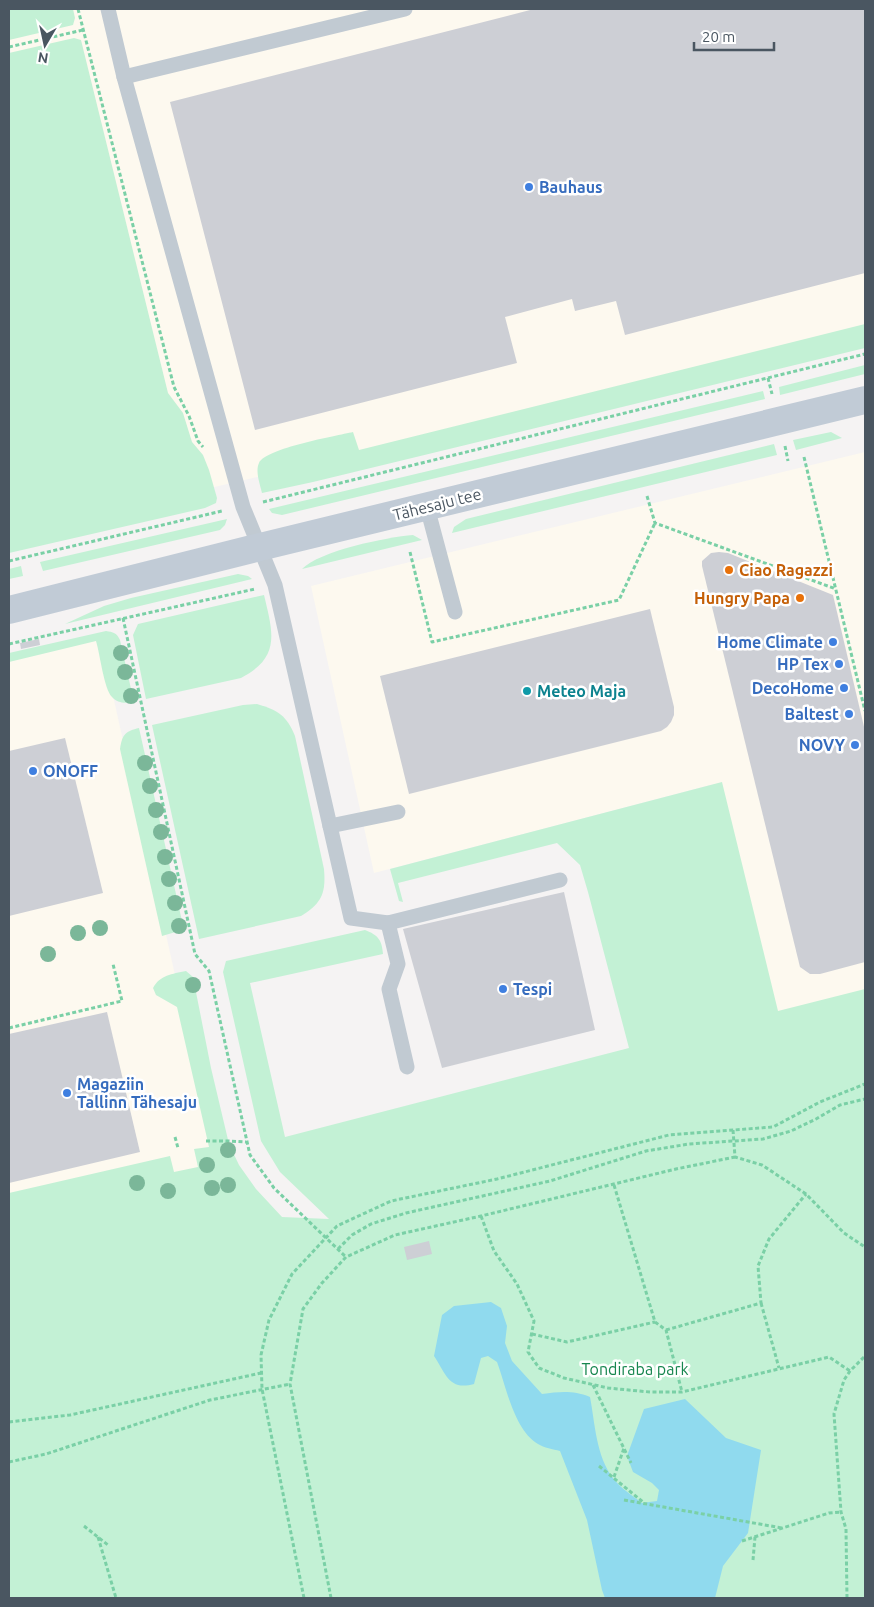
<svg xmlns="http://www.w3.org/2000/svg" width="874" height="1607" font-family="Ubuntu,sans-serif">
	<rect width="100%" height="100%" fill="#f5f3f3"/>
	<!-- commercial -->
	<g fill="#fdf9ef">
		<path d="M 9,9 L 865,9 L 865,328 L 355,454 L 112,511 L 9,43 Z"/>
		<path d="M 865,452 L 865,998 L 776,1020 L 714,784 L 374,873 L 311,586 Z"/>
		<path d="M 100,637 L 228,1214 L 9,1272 L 9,659 Z"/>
	</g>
	<!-- green -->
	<g fill="#c3f1d5">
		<path d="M 9,9 L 73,9 L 75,18 L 73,25 L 9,40 Z"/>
		<path d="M 74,38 L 81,40 L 168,393 L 183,413 L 192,442 L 203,455 L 209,470 L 217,498 L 216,503 L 205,508 L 9,553 L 9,53 Z"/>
		<path d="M 865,324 L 865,348 L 313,482 L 262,493 C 260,484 255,471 259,463 C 266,448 336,436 353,432 L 359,450 Z"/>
		<path d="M 865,365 L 865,374 L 780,395 L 779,387 Z"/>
		<path d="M 763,391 L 765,399 L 282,515 L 272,513 L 269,509 Z"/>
		<path d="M 831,432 L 842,438 L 796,450 L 793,440 Z"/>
		<path d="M 774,444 L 777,455 L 452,533 L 454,527 L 466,519 Z"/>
		<path d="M 227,519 L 225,525 L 220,530 L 43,571 L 40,562 Z"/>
		<path d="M 413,535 L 422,540 L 302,569 C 319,551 387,537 413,535 Z"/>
		<path d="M 21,566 L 23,576 L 9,579 L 9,569 Z"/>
		<path d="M 238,574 L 248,576 L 252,579 L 65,624 L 104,606 L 131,598 Z"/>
		<path d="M 264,595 C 273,633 281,657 241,678 L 146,699 L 133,635 L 138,624 Z"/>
		<path d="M 106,631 C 113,632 117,633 120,640 L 134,702 C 126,703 118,704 112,697 C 104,689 100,654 96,641 L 9,662 L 9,653 Z"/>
		<path d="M 257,704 C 278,710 287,716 295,736 L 324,869 C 326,893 322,903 301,916 L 199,939 L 152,725 L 243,705 Z"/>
		<path d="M 139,728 L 182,921 L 179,931 L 162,936 L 120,749 C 122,734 126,731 139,728 Z"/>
		<path d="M 722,782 L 778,1011 L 865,989 L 865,1598 L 9,1598 L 9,1193 L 170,1156 L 174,1172 L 198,1167 L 194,1149 L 209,1147 L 177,1007 L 156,995 L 153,988 C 160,975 172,974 186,971 L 193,977 L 211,1068 L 229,1144 L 239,1165 L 256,1189 L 282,1217 L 329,1219 L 280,1172 L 261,1141 L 223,972 L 226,961 L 365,930 C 378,935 382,940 383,954 L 250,983 L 285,1137 L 629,1048 L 588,892 L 580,865 L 557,843 L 398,883 L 403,902 L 399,901 L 390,869 Z"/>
	</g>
	<!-- water -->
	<path fill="#90daee" d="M 491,1302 L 501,1308 L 507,1326 L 505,1343 L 512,1361 L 542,1394 C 560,1392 572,1390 590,1397 C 595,1423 596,1456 613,1478 C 620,1488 632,1495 642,1503 L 657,1501 L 659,1490 L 652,1483 L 633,1472 L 627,1456 L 644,1409 L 685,1399 L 726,1438 L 761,1450 L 748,1533 L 723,1566 L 715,1598 L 605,1598 L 602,1590 L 587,1520 L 560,1451 C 553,1449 544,1448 538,1444 C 514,1430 506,1386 497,1362 L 488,1356 L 481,1358 L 474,1384 C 449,1391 446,1374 434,1356 L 442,1315 L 454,1306 Z"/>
	<!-- building -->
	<g fill="#cdcfd5">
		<path d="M 534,9 L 865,9 L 865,273 L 625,335 L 616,301 L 575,311 L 572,299 L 505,317 L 517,363 L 255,430 L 170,102 Z"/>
		<path d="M 719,552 L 728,553 L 833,595 L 865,731 L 865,962 L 820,974 L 810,974 L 800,967 L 702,566 L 702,561 L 711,553 Z"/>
		<path d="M 650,609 L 674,707 L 674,715 L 671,722 L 667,727 L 661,731 L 409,794 L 380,676 Z"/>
		<path d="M 39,639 L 40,645 L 21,649 L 20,643 Z"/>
		<path d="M 65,738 L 103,893 L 9,916 L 9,751 Z"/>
		<path d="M 564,892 L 595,1030 L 442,1068 L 403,929 Z"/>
		<path d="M 107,1012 L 140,1152 L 9,1183 L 9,1034 Z"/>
		<path d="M 429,1241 L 432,1254 L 407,1260 L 404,1247 Z"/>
	</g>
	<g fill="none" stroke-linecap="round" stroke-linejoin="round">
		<!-- path -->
		<g stroke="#7ad0a6" stroke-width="3" stroke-dasharray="4 2.5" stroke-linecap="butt">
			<path d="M 78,9 L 174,387 L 189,416 L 198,441 L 203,447"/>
			<path d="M 9,47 L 83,30"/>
			<path d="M 768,378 L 772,394"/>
			<path d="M 785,446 L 788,461"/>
			<path d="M 804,457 L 865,711"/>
			<path d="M 647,496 L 655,523 L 836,589"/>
			<path d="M 263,502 L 865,354"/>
			<path d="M 410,552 L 432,642 L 619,600 L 655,523"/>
			<path d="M 9,561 L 222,511"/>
			<path d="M 123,618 L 195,954 L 209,971 L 250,1155 L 274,1188 L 346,1257"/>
			<path d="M 9,644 L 255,589"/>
			<path d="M 9,1028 L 122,1001 L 113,964"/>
			<path d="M 733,1130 L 735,1157 L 762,1165 L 806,1194 L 844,1233 L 865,1247"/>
			<path d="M 175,1137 L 178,1148"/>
			<path d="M 206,1141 L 229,1141 L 246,1142"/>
			<path d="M 614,1185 L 655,1322 L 666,1330 L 682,1392"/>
			<path d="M 481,1216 L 494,1251 L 517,1284 L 534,1321 L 528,1352 L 539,1368 L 564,1378 L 608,1388 L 650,1392 L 682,1392 L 829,1357 L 850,1371"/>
			<path d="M 338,1249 L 352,1235 L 371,1224 L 406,1213 L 550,1181 L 646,1151 L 689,1144 L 763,1139 L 791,1131 L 816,1119 L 840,1105 L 865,1099"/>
			<path d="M 761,1303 L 779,1368"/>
			<path d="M 666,1330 L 761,1303 L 758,1266 L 769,1239 L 806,1194"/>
			<path d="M 532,1334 L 567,1342 L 655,1322"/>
			<path d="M 593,1385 L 631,1463"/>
			<path d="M 9,1422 L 70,1415 L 261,1373"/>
			<path d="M 9,1462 L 46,1454 L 210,1400 L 290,1384"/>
			<path d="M 599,1466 L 643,1502"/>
			<path d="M 614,1477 L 624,1448"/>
			<path d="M 624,1500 L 782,1528"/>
			<path d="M 84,1526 L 108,1545"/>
			<path d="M 98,1537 L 116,1598"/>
			<path d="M 742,1541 L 829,1513 L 841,1512"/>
			<path d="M 753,1560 L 755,1537"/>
			<path d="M 304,1598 L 262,1389 L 261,1355 L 269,1320 L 292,1274 L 337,1226 L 391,1201 L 497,1179 L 669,1135 L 773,1127 L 820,1102 L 865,1084"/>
			<path d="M 331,1598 L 290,1384 L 303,1309 L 322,1283 L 346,1257 L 395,1235 L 481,1216 L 676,1169 L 735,1157"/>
			<path d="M 847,1598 L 846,1529 L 841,1512 L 834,1414 L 844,1380 L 850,1371 L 865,1356"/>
		</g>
		<!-- lane -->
		<g stroke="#c1cad2" stroke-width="15">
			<path d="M 108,9 L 124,77 L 243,507 L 275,585 L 351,918 L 388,923 L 560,880"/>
			<path d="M 124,77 L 405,9"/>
			<path d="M 427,507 L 455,612"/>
			<path d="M 330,826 L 398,812"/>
			<path d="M 388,923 L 398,964 L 389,989 L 407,1067"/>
		</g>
		<!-- secondary -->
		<path stroke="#c1cbd6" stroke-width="28" d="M 9,610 L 260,547 L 865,400"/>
	</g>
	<!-- trees -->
	<g fill="#7bb799">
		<circle cx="121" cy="653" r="8"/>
		<circle cx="125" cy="672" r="8"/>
		<circle cx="131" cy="696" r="8"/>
		<circle cx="145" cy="763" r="8"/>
		<circle cx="150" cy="786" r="8"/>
		<circle cx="156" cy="810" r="8"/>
		<circle cx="161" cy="832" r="8"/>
		<circle cx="165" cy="857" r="8"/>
		<circle cx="169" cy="879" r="8"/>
		<circle cx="175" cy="903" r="8"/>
		<circle cx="179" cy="926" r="8"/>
		<circle cx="100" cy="928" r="8"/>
		<circle cx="78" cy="933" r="8"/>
		<circle cx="48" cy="954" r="8"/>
		<circle cx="193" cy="985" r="8"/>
		<circle cx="228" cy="1150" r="8"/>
		<circle cx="207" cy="1165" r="8"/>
		<circle cx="137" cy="1183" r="8"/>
		<circle cx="228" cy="1185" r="8"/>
		<circle cx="212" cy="1188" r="8"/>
		<circle cx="168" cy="1191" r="8"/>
	</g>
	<!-- markers -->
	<g fill="#3f7fe0" stroke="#fff" stroke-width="2">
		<circle cx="529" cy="187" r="5"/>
		<circle cx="833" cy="642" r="5"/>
		<circle cx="839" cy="664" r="5"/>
		<circle cx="844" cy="688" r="5"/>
		<circle cx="849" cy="714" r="5"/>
		<circle cx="855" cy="745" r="5"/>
		<circle cx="33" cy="771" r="5"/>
		<circle cx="503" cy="989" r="5"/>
		<circle cx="67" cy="1093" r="5"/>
	</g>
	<g fill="#e8710a" stroke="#fff" stroke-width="2">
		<circle cx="729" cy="570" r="5"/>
		<circle cx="800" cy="598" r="5"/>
	</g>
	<circle fill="#0f9aa8" stroke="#fff" stroke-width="2" cx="527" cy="691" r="5"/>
	<g text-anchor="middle" stroke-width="5" stroke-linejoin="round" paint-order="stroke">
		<!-- shop labels -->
		<g font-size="16" font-weight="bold" fill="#366cbe" stroke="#fff" text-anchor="end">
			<text x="539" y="193" text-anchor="start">Bauhaus</text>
			<text x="823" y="648">Home Climate</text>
			<text x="829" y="670">HP Tex</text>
			<text x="834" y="694">DecoHome</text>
			<text x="839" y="720">Baltest</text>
			<text x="845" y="751">NOVY</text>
			<text x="43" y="777" text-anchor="start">ONOFF</text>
			<text x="513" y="995" text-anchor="start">Tespi</text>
			<text x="77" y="1090" text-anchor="start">Magaziin<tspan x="77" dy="18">Tallinn Tähesaju</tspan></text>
		</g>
		<!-- street labels -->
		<g font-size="16" fill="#4a5661" stroke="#fff">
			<text transform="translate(437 504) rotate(-14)" y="6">Tähesaju tee</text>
		</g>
		<!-- food labels -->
		<g font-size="16" font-weight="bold" fill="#c56008" stroke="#fff" text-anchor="start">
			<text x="739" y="576">Ciao Ragazzi</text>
			<text x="790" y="604" text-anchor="end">Hungry Papa</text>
		</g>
		<!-- culture labels -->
		<g font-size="16" font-weight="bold" fill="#0d838f" stroke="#fff" text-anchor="start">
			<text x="537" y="697">Meteo Maja</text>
		</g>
		<!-- park labels -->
		<g font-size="16" fill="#17864f" stroke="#fff">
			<text x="635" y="1375">Tondiraba park</text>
		</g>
	</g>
	<!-- border -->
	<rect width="874" height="1607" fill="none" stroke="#4a5661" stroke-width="20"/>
	<!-- north arrow -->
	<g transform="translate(45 45) rotate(189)" stroke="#ffffff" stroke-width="4" paint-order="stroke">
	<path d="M0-4L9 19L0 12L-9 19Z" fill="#4a5661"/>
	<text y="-8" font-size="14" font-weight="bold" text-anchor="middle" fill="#4a5661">N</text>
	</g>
	<!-- scale -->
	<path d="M694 42v8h80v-8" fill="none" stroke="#4a5661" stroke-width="2.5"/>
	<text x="702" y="42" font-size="15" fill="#4a5661" stroke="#ffffff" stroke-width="4" paint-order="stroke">20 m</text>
</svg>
